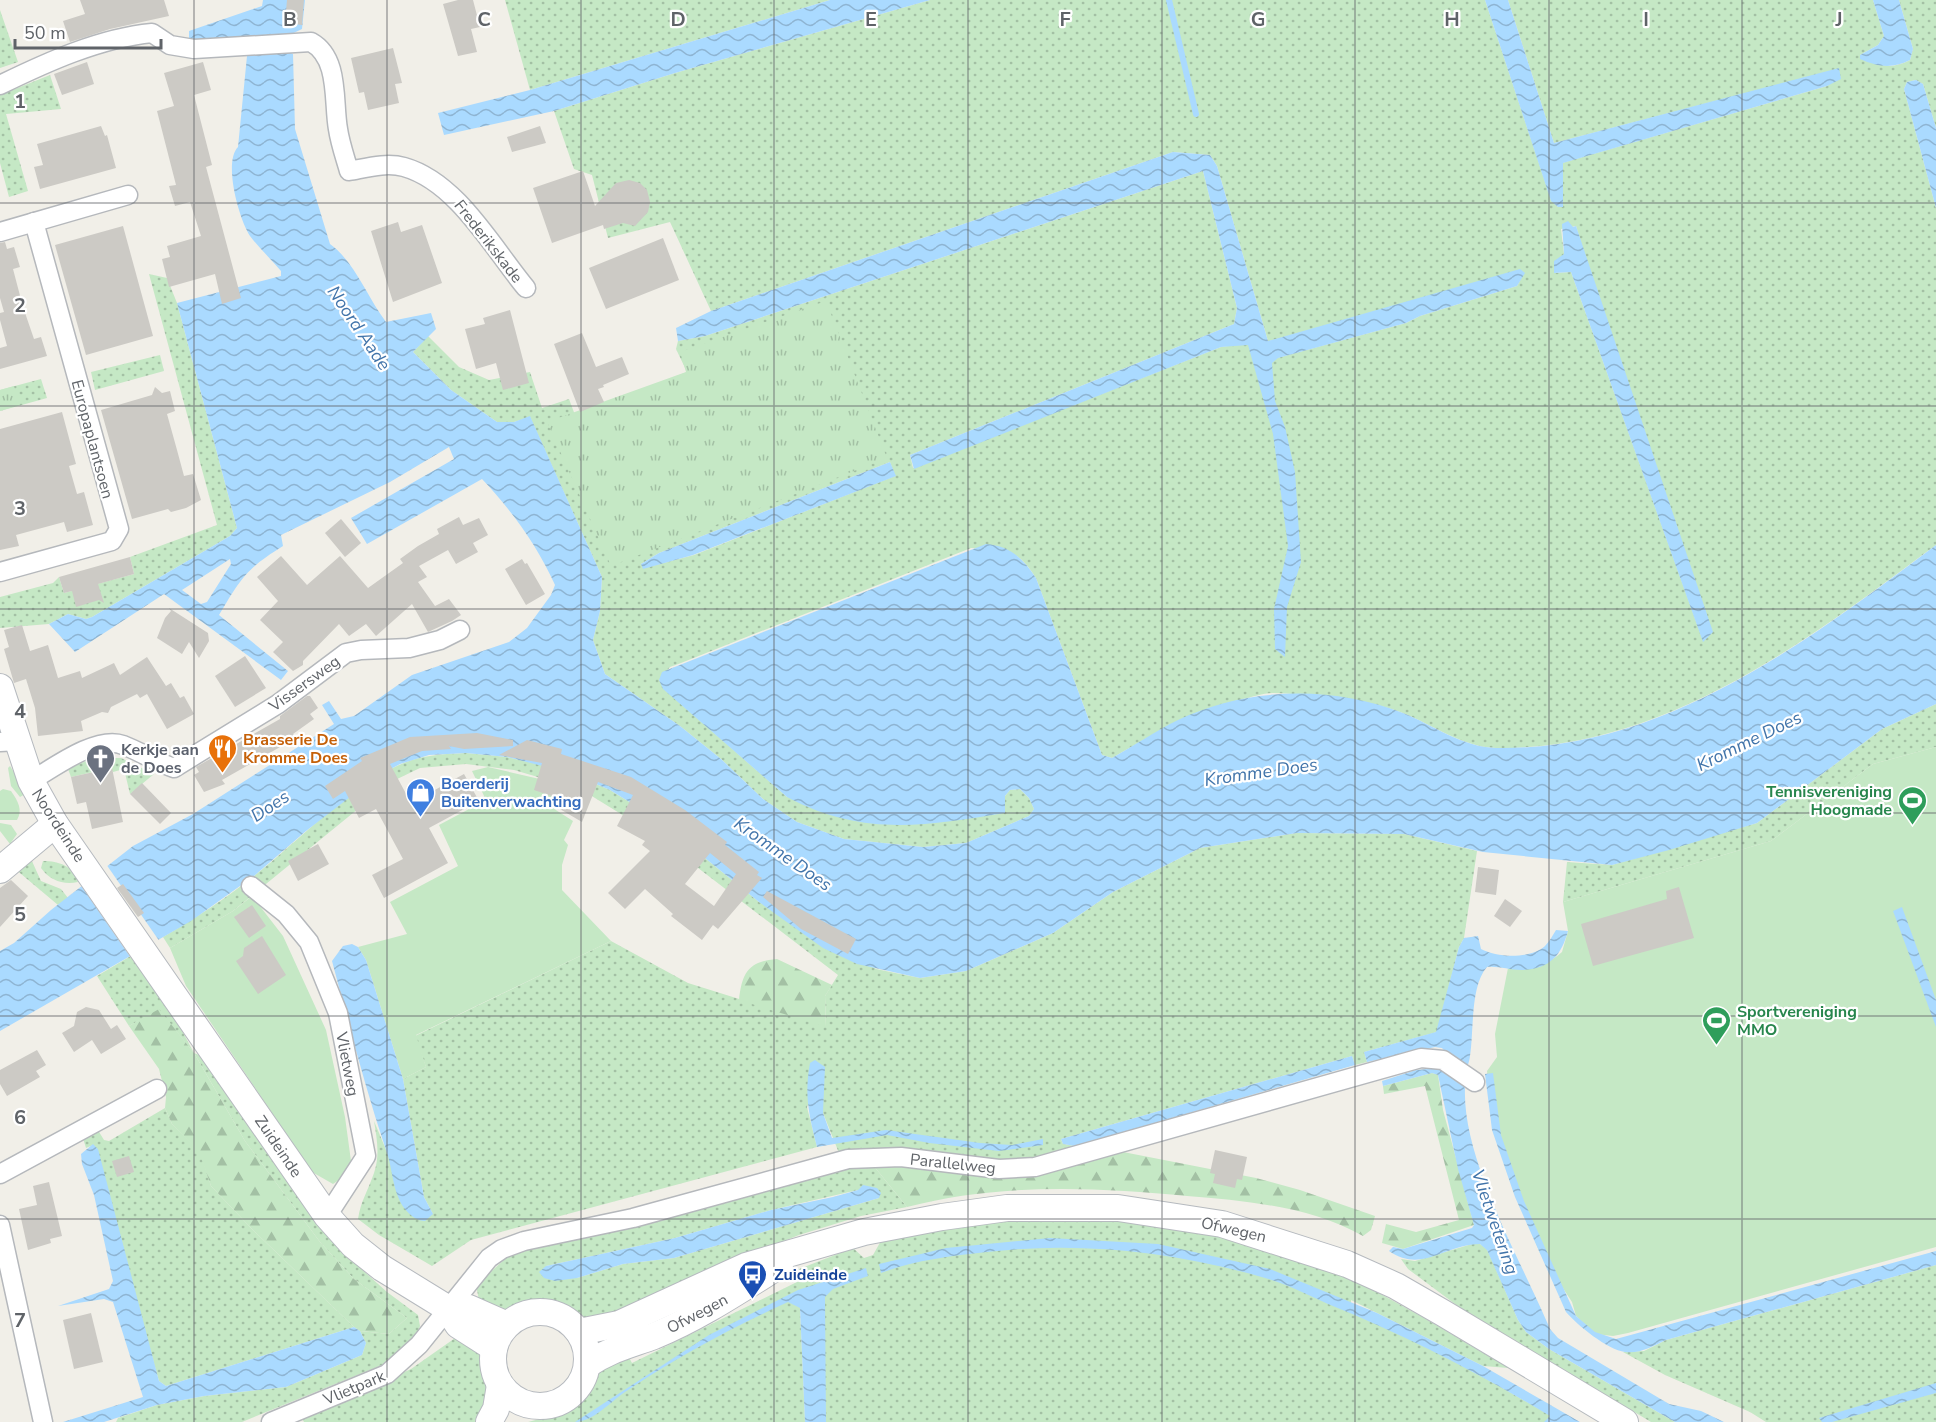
<svg xmlns="http://www.w3.org/2000/svg" width="1936" height="1422" font-family="'Nunito Sans',sans-serif">
	<defs>
		<pattern id="grass-dots" width="8" height="8" patternUnits="userSpaceOnUse" patternTransform="scale(1.5)"><rect width="8" height="8" fill="#c5e8c5"/><path d="M2 2h.1M6 6h.1" fill="none" stroke="#a3c0a4" stroke-width="1.8" stroke-linecap="round"/></pattern>
		<pattern id="forest-firs" width="22" height="20" patternUnits="userSpaceOnUse" patternTransform="scale(1.5)"><rect width="22" height="20" fill="#c5e8c5"/><path d="M5 1l3.5 6h-7zM16 11l3.5 6h-7z" fill="#a3c0a4"/></pattern>
		<pattern id="park-tufts" width="24" height="20" patternUnits="userSpaceOnUse" patternTransform="scale(1.5)"><rect width="24" height="20" fill="#c5e8c5"/><path d="M3 7l-1-3M5 7V3M7 7l1-3M15 17l-1-3M17 17v-4M19 17l1-3" fill="none" stroke="#a3c0a4"/></pattern>
		<pattern id="water-waves" width="16" height="10" patternUnits="userSpaceOnUse" patternTransform="scale(1.5)"><rect width="16" height="10" fill="#aadaff"/><path d="M0 5q4-4 8 0t8 0" fill="none" stroke="#8eb4d2"/></pattern>
	</defs>
	<rect width="100%" height="100%" fill="#f1efe8"/>
	<!-- grass -->
	<g fill="url(#grass-dots)" fill-rule="evenodd">
		<path d="M 505,0 L 830,0 L 530,90 Z"/>
		<path d="M 930,0 L 1485,0 L 1551,200 L 1558,207 L 1563,206 L 1562,163 L 1827,86 L 1839,69 L 1554,143 L 1508,0 L 1873,0 L 1884,36 L 1878,45 L 1860,55 C 1881,65 1888,71 1910,60 L 1913,49 L 1899,0 L 1936,0 L 1936,128 L 1923,84 L 1916,80 L 1907,82 L 1904,89 L 1936,208 L 1936,545 C 1807,641 1664,750 1496,748 C 1463,747 1433,725 1403,713 C 1377,703 1351,700 1324,697 C 1307,696 1290,693 1274,693 C 1264,693 1253,697 1243,699 C 1192,710 1156,733 1112,758 L 1102,755 L 1036,578 C 1015,546 1006,551 971,548 L 681,663 L 670,667 L 659,680 L 664,689 L 787,797 L 1004,813 L 1005,796 L 1010,790 L 1020,789 L 1029,798 L 1034,809 L 1029,816 L 966,843 L 923,847 L 844,839 L 797,822 L 763,799 L 721,759 L 680,726 L 605,674 L 593,640 L 600,611 L 602,577 L 530,417 L 514,422 L 497,422 L 451,390 L 413,352 L 428,336 L 459,367 L 489,380 L 530,372 L 542,408 L 569,399 L 575,415 L 687,372 L 676,349 L 678,341 L 705,336 L 1203,171 L 1237,308 L 1234,324 L 910,455 L 913,468 L 1221,347 L 1268,341 L 1217,166 L 1210,155 L 1173,152 L 711,311 L 670,222 L 608,238 L 592,175 L 574,169 L 554,111 L 675,73 ZM 1576,226 L 1703,641 L 1571,272 L 1554,273 L 1564,254 L 1561,229 ZM 1524,273 L 1517,286 L 1420,316 L 1406,323 L 1277,358 L 1269,341 ZM 890,462 L 895,476 L 694,555 L 644,568 L 641,564 L 659,553 Z"/>
		<path d="M 0,10 L 18,62 L 0,68 Z"/>
		<path d="M 50,75 L 61,109 L 6,114 L 28,191 L 9,197 L 0,163 L 0,95 Z"/>
		<path d="M 149,274 L 167,278 L 177,303 L 237,528 L 230,536 L 92,617 L 86,619 L 68,614 L 49,624 L 0,628 L 0,597 L 53,583 L 59,577 L 64,593 L 134,574 L 130,557 L 217,525 Z"/>
		<path d="M 160,355 L 164,371 L 95,390 L 91,372 Z"/>
		<path d="M 41,379 L 47,398 L 0,411 L 0,390 Z"/>
		<path d="M 1936,704 L 1936,747 L 1873,764 L 1771,841 L 1563,902 L 1567,862 L 1612,865 L 1757,823 L 1882,729 Z"/>
		<path d="M 466,753 L 507,757 L 541,765 L 570,773 L 610,790 L 657,819 L 759,902 L 876,969 L 920,978 L 966,971 L 1053,933 L 1113,892 L 1200,848 L 1297,833 L 1404,834 L 1477,851 L 1464,938 L 1459,947 L 1437,1032 L 1364,1052 L 1367,1062 L 1355,1065 L 1352,1056 L 1061,1139 L 1063,1144 L 1075,1146 L 1060,1154 L 1015,1163 L 839,1153 L 823,1113 L 823,1074 L 807,1107 L 817,1147 L 471,1240 L 432,1266 L 379,1235 L 358,1219 C 361,1200 368,1191 374,1173 C 380,1156 377,1139 374,1121 L 387,1152 L 433,1214 L 424,1197 L 403,1079 L 426,1067 L 415,1036 L 611,941 L 688,983 L 826,1026 L 825,996 L 838,975 L 655,835 L 582,790 L 514,770 L 466,764 L 420,768 L 391,782 L 233,911 L 170,948 L 163,937 C 194,919 225,899 254,876 C 300,840 346,789 399,765 C 421,755 443,754 466,753 Z"/>
		<path d="M 105,758 L 121,758 L 154,774 L 130,794 L 124,769 L 113,772 L 111,768 L 71,777 L 68,769 L 86,761 Z"/>
		<path d="M 31,859 L 41,881 L 61,889 L 68,898 L 58,905 L 14,868 Z"/>
		<path d="M 43,861 C 59,861 73,866 78,882 C 64,885 50,881 41,868 Z"/>
		<path d="M 134,954 L 165,999 L 194,1053 L 209,1059 L 337,1247 L 387,1292 L 418,1315 L 420,1326 L 417,1334 L 403,1351 L 382,1365 L 242,1422 L 116,1422 L 118,1418 L 157,1405 L 204,1396 L 286,1387 L 362,1355 L 366,1343 L 360,1331 L 389,1334 L 407,1318 L 354,1279 L 320,1242 L 245,1141 L 194,1053 L 159,1010 L 129,1026 L 97,976 Z"/>
		<path d="M 165,1108 L 172,1124 L 200,1151 L 211,1186 L 252,1229 L 354,1327 L 166,1386 L 159,1381 L 93,1145 L 86,1148 L 82,1135 L 96,1127 L 104,1140 L 109,1141 Z"/>
		<path d="M 873,1165 L 907,1207 L 861,1216 L 799,1235 L 711,1270 L 611,1321 L 582,1322 C 550,1297 535,1310 499,1312 L 479,1300 L 476,1285 L 514,1251 L 833,1171 ZM 858,1190 L 879,1198 L 674,1258 L 623,1264 L 577,1278 L 546,1266 L 675,1238 L 771,1210 Z"/>
		<path d="M 1085,1216 C 1129,1221 1174,1223 1217,1231 C 1324,1253 1416,1314 1509,1368 L 1483,1366 L 1351,1300 L 1351,1313 C 1424,1342 1493,1382 1561,1422 L 826,1422 L 800,1308 L 805,1422 L 528,1422 L 562,1413 L 582,1399 L 599,1372 L 626,1352 L 632,1363 L 801,1280 L 799,1269 L 853,1248 L 864,1258 L 873,1255 L 882,1239 L 1004,1219 Z"/>
		<path d="M 1472,1244 L 1480,1244 L 1487,1249 L 1518,1320 L 1526,1332 L 1549,1349 L 1675,1422 L 1651,1422 L 1459,1307 L 1408,1269 L 1401,1259 L 1415,1261 Z"/>
		<path d="M 1936,1265 L 1936,1422 L 1766,1422 L 1750,1412 L 1665,1375 L 1623,1352 L 1644,1351 L 1666,1340 Z"/>
		<path d="M 458,1336 C 474,1345 495,1369 492,1390 C 490,1401 484,1412 480,1422 L 304,1422 L 302,1418 L 411,1369 Z"/>
	</g>
	<!-- forest -->
	<g fill="url(#forest-firs)">
		<path d="M 777,959 L 832,985 L 825,996 L 826,1027 L 739,1000 C 742,972 749,961 777,959 Z"/>
		<path d="M 159,1009 L 194,1053 L 245,1141 L 320,1242 L 354,1279 L 407,1318 L 389,1334 L 360,1331 L 354,1327 L 252,1229 L 211,1186 L 199,1151 L 172,1124 L 165,1108 L 166,1097 L 159,1069 L 129,1026 Z"/>
		<path d="M 1432,1073 L 1438,1075 L 1443,1110 L 1474,1225 L 1403,1249 L 1382,1243 L 1386,1224 L 1416,1232 L 1459,1220 L 1425,1086 L 1384,1094 L 1383,1086 Z"/>
		<path d="M 1118,1151 L 1256,1178 L 1300,1190 L 1375,1216 L 1371,1230 L 1363,1236 C 1309,1206 1247,1201 1187,1196 C 1093,1187 999,1183 907,1207 L 873,1165 L 905,1165 L 976,1175 L 1000,1176 Z"/>
	</g>
	<!-- park -->
	<g fill="url(#park-tufts)">
		<path d="M 826,301 L 887,458 L 611,566 L 547,422 L 686,372 L 680,352 Z"/>
		<path d="M 14,386 L 19,405 L 0,411 L 0,390 Z"/>
	</g>
	<!-- garden -->
	<g fill="#c5e8c5">
		<path d="M 1936,747 L 1936,1247 L 1628,1333 L 1613,1336 L 1595,1334 L 1576,1316 L 1572,1302 L 1540,1253 L 1512,1185 L 1493,1119 L 1487,1071 L 1497,1057 L 1495,1034 L 1508,968 C 1529,971 1547,965 1562,952 L 1568,931 L 1563,902 L 1771,841 L 1873,764 Z"/>
		<path d="M 10,766 L 27,793 L 20,797 L 11,786 L 8,768 Z"/>
		<path d="M 488,767 L 557,783 L 548,805 L 573,821 L 564,840 L 568,845 L 562,865 L 562,890 L 611,941 L 416,1035 L 426,1067 L 403,1079 L 366,960 L 358,947 L 407,934 L 390,902 L 458,866 L 439,825 L 486,800 L 472,771 Z"/>
		<path d="M 3,789 L 11,791 C 18,801 23,810 17,820 L 0,820 L 0,791 Z"/>
		<path d="M 0,823 L 11,825 L 17,834 L 10,844 L 0,831 Z"/>
		<path d="M 252,896 L 283,936 L 326,1030 L 345,1117 L 351,1161 L 345,1176 L 333,1184 L 312,1172 L 186,986 L 170,948 L 233,911 Z"/>
	</g>
	<!-- water -->
	<g fill="url(#water-waves)" fill-rule="evenodd">
		<path d="M 263,0 L 305,0 L 302,29 L 281,39 L 252,37 L 189,40 L 189,31 L 262,6 Z"/>
		<path d="M 830,0 L 930,0 L 675,73 L 554,111 L 444,135 L 438,113 L 530,90 Z"/>
		<path d="M 1485,0 L 1508,0 L 1554,143 L 1839,68 L 1841,79 L 1827,86 L 1563,163 L 1563,207 L 1558,207 L 1551,201 Z"/>
		<path d="M 1873,0 L 1899,0 L 1913,49 L 1910,60 C 1892,69 1878,67 1860,59 L 1860,55 L 1878,45 L 1884,36 Z"/>
		<path d="M 282,49 L 293,54 L 295,129 L 330,244 C 355,262 367,297 386,322 L 431,313 L 436,329 L 413,352 L 451,390 L 497,422 L 514,422 L 530,416 L 602,577 L 600,611 L 593,640 L 605,674 L 680,726 L 721,759 L 763,799 L 797,822 L 844,839 L 923,847 L 966,843 L 1029,816 L 1034,809 L 1029,798 L 1020,789 L 1010,790 L 1005,796 L 1005,813 C 925,826 862,837 787,797 L 663,689 L 659,680 L 662,672 L 986,544 C 1010,546 1023,558 1036,578 L 1102,755 L 1112,758 C 1134,746 1155,731 1178,720 C 1247,687 1332,685 1403,713 C 1433,725 1462,747 1496,748 C 1664,751 1808,641 1936,545 L 1936,704 L 1882,729 L 1757,823 L 1669,850 L 1612,865 L 1483,852 L 1404,834 L 1297,833 L 1200,848 L 1113,892 L 1053,933 L 966,971 L 920,978 L 857,964 L 823,948 L 759,902 L 657,819 L 610,790 L 570,773 L 507,757 L 466,753 L 429,755 L 400,764 L 376,777 L 306,831 L 254,876 L 191,921 L 0,1031 L 0,951 L 14,943 L 51,910 L 133,846 L 193,814 L 334,724 L 322,705 L 329,701 L 341,719 L 354,716 L 412,675 L 509,642 L 527,628 L 551,595 L 555,585 C 537,545 512,511 482,479 L 367,544 L 351,518 L 454,459 L 449,447 L 390,482 L 281,535 L 283,546 C 246,569 241,578 219,615 L 288,671 L 281,680 L 164,594 L 75,652 L 49,624 L 68,614 L 86,619 L 92,617 L 230,536 L 237,528 L 177,303 L 281,276 L 281,271 C 271,259 259,248 250,236 C 239,219 223,162 238,147 L 247,56 L 265,50 ZM 230,559 L 231,564 L 207,602 L 201,604 L 182,590 Z"/>
		<path d="M 1916,80 L 1923,84 L 1936,128 L 1936,208 L 1904,89 L 1907,82 Z"/>
		<path d="M 1173,152 L 1210,155 L 1217,166 L 1268,341 L 1520,269 L 1525,273 L 1517,286 L 1420,316 L 1406,323 L 1278,358 L 1272,363 L 1275,401 L 1285,427 L 1295,472 L 1301,562 L 1287,607 L 1285,657 L 1275,649 L 1274,609 L 1288,546 L 1273,434 L 1248,345 L 1221,347 L 914,469 L 910,455 L 1234,324 L 1237,308 L 1203,171 L 705,336 L 678,341 L 676,328 L 711,311 Z"/>
		<path d="M 1568,221 L 1573,227 L 1576,226 L 1713,632 L 1703,642 L 1571,272 L 1554,273 L 1554,261 L 1564,254 L 1562,224 Z"/>
		<path d="M 890,462 L 896,476 L 693,555 L 643,569 L 641,564 L 659,553 Z"/>
		<path d="M 1902,907 L 1936,1000 L 1936,1027 L 1893,911 Z"/>
		<path d="M 1556,930 L 1568,931 C 1561,956 1550,969 1521,970 C 1509,970 1499,966 1487,967 C 1470,986 1474,1031 1470,1056 C 1469,1065 1464,1074 1461,1083 L 1465,1088 C 1462,1160 1522,1262 1550,1329 L 1558,1338 L 1669,1404 L 1701,1411 L 1724,1422 L 1675,1422 L 1549,1349 L 1526,1332 L 1518,1320 L 1487,1250 L 1480,1244 C 1445,1244 1422,1274 1389,1251 L 1393,1247 L 1403,1249 L 1472,1228 L 1474,1225 L 1458,1169 L 1438,1075 L 1432,1073 L 1383,1086 L 1382,1081 L 1416,1070 L 1438,1068 L 1449,1056 L 1442,1048 L 1435,1047 L 1367,1062 L 1364,1052 L 1436,1032 L 1459,947 L 1464,938 L 1478,936 L 1481,949 C 1498,958 1530,959 1545,946 C 1549,942 1553,935 1556,930 Z"/>
		<path d="M 352,944 L 358,947 L 366,960 L 403,1079 L 424,1197 L 433,1214 L 425,1221 C 414,1221 403,1209 399,1199 C 392,1184 392,1166 386,1150 C 365,1088 349,1024 332,961 L 343,946 Z"/>
		<path d="M 1352,1056 L 1355,1065 L 1075,1146 L 1063,1144 L 1061,1139 Z"/>
		<path d="M 815,1060 L 825,1067 L 823,1113 L 832,1138 L 886,1130 L 980,1143 L 1012,1145 L 1043,1139 L 1043,1145 L 999,1151 L 929,1143 L 887,1135 L 817,1147 C 809,1115 804,1096 810,1063 Z"/>
		<path d="M 1493,1073 L 1501,1135 L 1524,1201 L 1576,1316 L 1595,1332 L 1616,1339 L 1936,1251 L 1936,1265 L 1666,1340 C 1653,1346 1640,1354 1625,1352 C 1608,1350 1577,1325 1566,1312 L 1515,1197 L 1492,1130 L 1485,1074 Z"/>
		<path d="M 93,1144 L 98,1149 L 159,1381 L 166,1386 L 354,1327 L 360,1331 L 366,1343 L 362,1355 L 286,1387 L 204,1396 L 157,1405 L 104,1422 L 63,1422 L 143,1397 L 113,1302 L 104,1299 L 58,1306 L 109,1289 L 113,1281 L 94,1195 L 82,1164 L 81,1154 Z"/>
		<path d="M 863,1185 L 877,1188 L 881,1193 L 879,1198 L 674,1258 L 623,1264 L 577,1278 L 555,1281 L 544,1278 L 539,1272 L 546,1266 L 675,1238 L 771,1210 L 833,1197 L 858,1190 Z"/>
		<path d="M 1050,1238 L 1158,1244 L 1270,1269 L 1377,1313 L 1483,1366 L 1580,1422 L 1544,1422 L 1550,1416 C 1479,1373 1405,1335 1328,1304 C 1308,1295 1287,1284 1265,1278 C 1176,1252 1080,1241 987,1252 C 951,1256 915,1260 881,1273 L 879,1264 L 946,1248 Z"/>
		<path d="M 866,1268 L 868,1276 L 833,1289 L 825,1297 L 826,1422 L 805,1422 L 800,1308 L 788,1302 C 731,1328 677,1357 625,1392 C 610,1402 593,1422 575,1422 L 709,1335 L 798,1290 Z"/>
		<path d="M 1936,1383 L 1936,1393 L 1832,1422 L 1822,1422 L 1819,1418 Z"/>
	</g>
	<!-- pier -->
	<path fill="#f1efe8" d="M 106,864 L 160,942 L 131,958 L 80,884 Z"/>
	<g fill="none" stroke-linecap="round" stroke-linejoin="round">
		<!-- stream -->
		<path stroke="#aadaff" stroke-width="6" d="M 1169,0 L 1196,114"/>
	</g>
	<!-- building -->
	<g fill="#cccac5" fill-rule="evenodd">
		<path d="M 80,0 L 164,0 L 169,16 L 110,29 L 70,42 L 63,21 L 85,14 Z"/>
		<path d="M 287,0 L 304,0 L 302,25 L 285,23 Z"/>
		<path d="M 458,0 L 473,0 L 480,27 L 471,29 L 477,52 L 458,56 L 443,4 Z"/>
		<path d="M 393,48 L 402,83 L 395,84 L 399,103 L 368,110 L 364,92 L 359,93 L 351,58 Z"/>
		<path d="M 87,62 L 94,84 L 62,95 L 54,74 Z"/>
		<path d="M 203,62 L 211,90 L 194,95 L 212,165 L 206,167 L 241,298 L 222,304 L 215,274 L 169,287 L 162,259 L 170,257 L 167,246 L 201,236 L 190,202 L 175,206 L 169,186 L 176,185 L 157,111 L 174,106 L 164,73 Z"/>
		<path d="M 101,126 L 105,136 L 107,135 L 116,168 L 40,189 L 34,167 L 43,165 L 37,144 Z"/>
		<path d="M 540,126 L 546,143 L 512,152 L 507,137 Z"/>
		<path d="M 583,171 L 595,206 L 616,183 L 629,180 L 640,183 L 647,190 L 650,202 L 648,212 L 635,226 L 623,223 L 604,229 L 603,225 L 552,243 L 533,188 Z"/>
		<path d="M 398,222 L 401,232 L 422,225 L 442,283 L 393,302 L 371,231 Z"/>
		<path d="M 123,226 L 153,336 L 86,355 L 55,245 Z"/>
		<path d="M 663,238 L 679,280 L 606,309 L 589,268 Z"/>
		<path d="M 5,242 L 7,249 L 14,247 L 20,267 L 13,269 L 23,307 L 34,339 L 41,337 L 47,356 L 0,369 L 0,348 L 7,346 L 0,320 L 0,313 L 4,312 L 0,298 L 0,243 Z"/>
		<path d="M 510,310 L 529,383 L 503,390 L 496,363 L 476,369 L 465,329 L 485,324 L 483,318 Z"/>
		<path d="M 582,333 L 596,367 L 622,357 L 629,374 L 603,385 L 604,387 L 598,389 L 604,402 L 580,412 L 554,344 Z"/>
		<path d="M 155,387 L 162,393 L 170,391 L 175,411 L 167,414 L 177,450 L 184,476 L 193,474 L 201,500 L 186,508 L 171,512 L 168,509 L 132,519 L 101,410 L 152,395 Z"/>
		<path d="M 62,412 L 76,464 L 69,466 L 77,494 L 84,492 L 93,525 L 67,532 L 64,522 L 16,535 L 19,546 L 0,550 L 0,429 Z"/>
		<path d="M 459,517 L 463,525 L 479,518 L 488,535 L 473,543 L 478,552 L 456,564 L 448,550 L 419,566 L 427,577 L 418,582 L 435,606 L 449,599 L 461,615 L 452,621 L 428,632 L 412,604 L 376,636 L 366,624 L 349,636 L 339,624 L 303,661 L 303,665 L 293,671 L 273,652 L 283,642 L 260,620 L 278,601 L 257,577 L 281,556 L 307,585 L 340,556 L 368,588 L 403,563 L 400,559 L 418,546 L 439,534 L 437,529 Z"/>
		<path d="M 341,519 L 361,543 L 345,557 L 325,533 Z"/>
		<path d="M 130,557 L 134,574 L 98,584 L 104,603 L 99,600 L 76,607 L 72,591 L 64,593 L 59,577 Z"/>
		<path d="M 522,559 L 525,564 L 527,563 L 545,594 L 526,605 L 505,569 Z"/>
		<path d="M 169,608 L 208,633 L 209,641 L 199,658 L 189,642 L 182,654 L 157,638 L 165,618 L 171,611 Z"/>
		<path d="M 22,625 L 30,651 L 48,645 L 58,678 L 80,671 L 82,678 L 114,663 L 120,675 L 147,657 L 166,686 L 171,683 L 180,698 L 184,696 L 194,714 L 167,729 L 147,694 L 140,698 L 137,694 L 111,707 L 108,713 L 102,712 L 81,721 L 83,731 L 38,736 L 35,708 L 26,679 L 14,683 L 4,649 L 9,647 L 4,630 Z"/>
		<path d="M 245,656 L 266,688 L 235,707 L 215,676 Z"/>
		<path d="M 307,696 L 310,696 L 318,708 L 310,714 L 314,719 L 293,734 L 296,738 L 222,780 L 225,784 L 204,792 L 194,775 L 199,772 L 196,767 L 280,719 L 280,716 Z"/>
		<path d="M 477,733 L 513,740 L 513,746 L 464,749 L 449,746 L 451,749 L 422,751 L 390,764 L 411,803 L 464,774 L 479,801 L 429,828 L 448,863 L 384,898 L 372,875 L 403,859 L 376,809 L 359,818 L 345,791 L 333,799 L 325,786 L 362,761 L 360,758 L 410,737 Z"/>
		<path d="M 527,740 L 562,749 L 561,754 L 631,777 L 685,810 L 727,842 L 725,845 L 759,872 L 757,875 L 762,878 L 718,929 L 713,925 L 702,940 L 671,916 L 673,914 L 645,889 L 625,909 L 608,893 L 650,851 L 642,845 L 645,841 L 617,826 L 633,795 L 598,782 L 582,822 L 553,805 L 557,798 L 534,790 L 542,763 L 499,755 ZM 710,853 L 736,874 L 714,906 L 685,884 Z"/>
		<path d="M 112,768 L 123,822 L 92,829 L 86,802 L 77,804 L 71,777 Z"/>
		<path d="M 142,783 L 171,813 L 160,824 L 130,794 Z"/>
		<path d="M 318,844 L 329,864 L 298,881 L 288,861 Z"/>
		<path d="M 1478,867 L 1499,870 L 1496,895 L 1475,892 Z"/>
		<path d="M 11,880 L 28,896 L 0,927 L 0,888 Z"/>
		<path d="M 123,884 L 144,913 L 138,917 L 117,888 Z"/>
		<path d="M 1679,887 L 1694,938 L 1593,966 L 1581,924 L 1667,899 L 1666,891 Z"/>
		<path d="M 767,891 L 856,939 L 848,954 L 801,929 L 763,897 Z"/>
		<path d="M 1505,899 L 1522,911 L 1510,927 L 1494,916 Z"/>
		<path d="M 252,905 L 266,926 L 249,938 L 234,917 Z"/>
		<path d="M 262,936 L 286,975 L 258,994 L 236,961 L 243,956 L 244,948 Z"/>
		<path d="M 86,1007 L 99,1010 L 111,1029 L 117,1025 L 126,1039 L 101,1054 L 92,1040 L 74,1052 L 62,1033 L 74,1026 L 77,1012 Z"/>
		<path d="M 37,1050 L 46,1065 L 36,1071 L 40,1077 L 7,1096 L 0,1084 L 0,1070 Z"/>
		<path d="M 1215,1150 L 1247,1157 L 1242,1180 L 1237,1179 L 1235,1188 L 1213,1183 L 1215,1174 L 1210,1173 Z"/>
		<path d="M 129,1156 L 134,1172 L 117,1177 L 112,1161 Z"/>
		<path d="M 49,1182 L 62,1236 L 50,1239 L 51,1243 L 28,1250 L 19,1209 L 37,1205 L 33,1186 Z"/>
		<path d="M 91,1313 L 103,1362 L 74,1369 L 63,1320 Z"/>
	</g>
	<g fill="none" stroke-linecap="round" stroke-linejoin="round">
		<defs>
			<g id="street">
				<path d="M 0,85 C 47,62 100,38 152,33 L 170,45 L 194,49 L 311,42 C 340,58 333,102 338,129 C 340,143 345,157 349,171 C 366,168 386,162 404,167 C 457,182 492,247 526,288"/>
				<path d="M 0,232 L 128,195"/>
				<path d="M 0,572 L 112,541 L 119,529 L 34,222"/>
				<path d="M 0,742 L 18,741"/>
				<path d="M 31,781 C 53,768 97,735 123,745 C 141,752 156,762 174,768 L 278,704 L 346,653 L 361,650 L 409,648 L 440,640 L 460,630"/>
				<path d="M 251,886 L 286,914 L 309,942 L 338,1013 L 366,1156 L 327,1216"/>
				<path d="M 0,1174 L 157,1089"/>
				<path d="M 0,1225 L 43,1422"/>
				<path d="M 271,1422 L 387,1374 L 419,1345 L 489,1258 L 502,1249 L 524,1241 L 633,1218 L 848,1159 L 901,1157 L 999,1169 L 1035,1167 L 1421,1058 L 1443,1060 L 1475,1082"/>
			</g>
			<g id="secondary">
				<path d="M 0,687 L 31,781 L 55,824 L 327,1216 L 353,1245 L 382,1268 L 447,1308 L 458,1325 L 494,1348"/>
				<path d="M 0,870 L 55,824"/>
				<path d="M 447,1308 L 469,1308 L 507,1325"/>
				<circle cx="540" cy="1359" r="47"/>
				<path d="M 579,1332 L 619,1324 L 746,1266 L 864,1232 L 942,1217 L 1007,1208 L 1118,1208 L 1222,1224 L 1347,1264 L 1396,1286 L 1443,1313 L 1625,1422"/>
				<path d="M 587,1365 C 608,1350 630,1345 654,1336 C 698,1318 740,1290 780,1265"/>
				<path d="M 489,1422 L 496,1409 L 500,1385"/>
			</g>
		</defs>
		<!-- street casing -->
		<use href="#street" stroke="#b5b8bc" stroke-width="21"/>
		<!-- secondary casing -->
		<use href="#secondary" stroke="#b6babf" stroke-width="28"/>
		<!-- street -->
		<use href="#street" stroke="#fff" stroke-width="18"/>
		<!-- secondary -->
		<use href="#secondary" stroke="#fff" stroke-width="26"/>
	</g>
	<!-- grid -->
	<path fill="none" stroke="#5f6368" stroke-width="1.5" stroke-opacity="0.55" d="M 194,0 L 194,1422M 387,0 L 387,1422M 581,0 L 581,1422M 774,0 L 774,1422M 968,0 L 968,1422M 1162,0 L 1162,1422M 1355,0 L 1355,1422M 1549,0 L 1549,1422M 1742,0 L 1742,1422M 0,203 L 1936,203M 0,406 L 1936,406M 0,609 L 1936,609M 0,813 L 1936,813M 0,1016 L 1936,1016M 0,1219 L 1936,1219"/>
	<!-- icons -->
	<defs>
		<symbol id="restaurant-pin" viewBox="-11 -11 22 30"><path d="M0 17L-7.5 6A9.5 9.5 0 1 1 7.5 6Z" fill="#e8710a" stroke="#fff"/><path d="M-5-6h1v4h1v-4h1v4h1v-4h1v5L-1.5 .5V6h-2V.5L-5-1ZM5-6V6H3V1.5H1.5Q1.5-4 5-6Z" fill="#fff"/></symbol>
		<symbol id="church-pin" viewBox="-11 -11 22 30"><path d="M0 17L-7.5 6A9.5 9.5 0 1 1 7.5 6Z" fill="#6b7280" stroke="#fff"/><path d="M-1.2-6h2.4v3.5h3.3v2.4h-3.3V6h-2.4V-.1h-3.3v-2.4h3.3Z" fill="#fff"/></symbol>
		<symbol id="shop-pin" viewBox="-11 -11 22 30"><path d="M0 17L-7.5 6A9.5 9.5 0 1 1 7.5 6Z" fill="#3f7fe0" stroke="#fff"/><path d="M-5-2.5h2.3a2.7 3.5 0 0 1 5.4 0H5L5.5 6h-11ZM-1.5-2.5h3a1.5 2.3 0 0 0-3 0Z" fill="#fff"/></symbol>
		<symbol id="stadium-pin" viewBox="-11 -11 22 30"><path d="M0 17L-7.5 6A9.5 9.5 0 1 1 7.5 6Z" fill="#2e9e5b" stroke="#fff"/><path d="M0-5a6.5 5 0 1 0 0 10a6.5 5 0 1 0 0-10ZM-3.5-1.8h7v3.6h-7Z" fill="#fff"/></symbol>
		<symbol id="bus-pin" viewBox="-11 -11 22 30"><path d="M0 17L-7.5 6A9.5 9.5 0 1 1 7.5 6Z" fill="#1a4fb4" stroke="#fff"/><path d="M-5-6H5V4H4V6H2V4H-2V6H-4V4H-5ZM-3.5-4V0h7V-4ZM-3.5 1.2v1.5H-2V1.2ZM2 1.2v1.5H3.5V1.2Z" fill="#fff"/></symbol>
	</defs>
	<g fill-rule="evenodd">
		<use href="#restaurant-pin" x="206" y="732" width="33" height="45"/>
		<use href="#church-pin" x="84" y="742" width="33" height="45"/>
		<use href="#shop-pin" x="404" y="776" width="33" height="45"/>
		<use href="#stadium-pin" x="1896" y="784" width="33" height="45"/>
		<use href="#stadium-pin" x="1700" y="1004" width="33" height="45"/>
		<use href="#bus-pin" x="736" y="1258" width="33" height="45"/>
	</g>
	<g text-anchor="middle" stroke-width="4.5" stroke-linejoin="round" paint-order="stroke">
		<!-- street labels -->
		<g font-size="16" fill="#5f6368" stroke="#fff">
			<text transform="translate(489 241) rotate(52)" y="6">Frederikskade</text>
			<text transform="translate(93 439) rotate(75)" y="6">Europaplantsoen</text>
			<text transform="translate(304 683) rotate(-36)" y="6">Vissersweg</text>
			<text transform="translate(59 825) rotate(57)" y="6">Noordeinde</text>
			<text transform="translate(348 1064) rotate(79)" y="6">Vlietweg</text>
			<text transform="translate(279 1146) rotate(56)" y="6">Zuideinde</text>
			<text transform="translate(953 1163) rotate(6)" y="6">Parallelweg</text>
			<text transform="translate(1234 1229) rotate(13)" y="6">Ofwegen</text>
			<text transform="translate(697 1313) rotate(-28)" y="6">Ofwegen</text>
			<text transform="translate(354 1387) rotate(-23)" y="6">Vlietpark</text>
		</g>
		<!-- food labels -->
		<g font-size="16" font-weight="bold" fill="#c56008" stroke="#fff" text-anchor="start">
			<text x="243" y="745">Brasserie De<tspan x="243" dy="18">Kromme Does</tspan></text>
		</g>
		<!-- worship labels -->
		<g font-size="16" font-weight="bold" fill="#5b616d" stroke="#fff" text-anchor="start">
			<text x="121" y="755">Kerkje aan<tspan x="121" dy="18">de Does</tspan></text>
		</g>
		<!-- shop labels -->
		<g font-size="16" font-weight="bold" fill="#366cbe" stroke="#fff" text-anchor="start">
			<text x="441" y="789">Boerderij<tspan x="441" dy="18">Buitenverwachting</tspan></text>
		</g>
		<!-- leisure labels -->
		<g font-size="16" font-weight="bold" fill="#27864d" stroke="#fff" text-anchor="end">
			<text x="1892" y="797">Tennisvereniging<tspan x="1892" dy="18">Hoogmade</tspan></text>
			<text x="1737" y="1017" text-anchor="start">Sportvereniging<tspan x="1737" dy="18">MMO</tspan></text>
		</g>
		<!-- transit labels -->
		<g font-size="16" font-weight="bold" fill="#164399" stroke="#fff" text-anchor="start">
			<text x="774" y="1280">Zuideinde</text>
		</g>
		<!-- water labels -->
		<g font-size="18" font-style="italic" fill="#4174aa" stroke="#fff">
			<text transform="translate(359 328) rotate(56)" y="6">Noord Aade</text>
			<text transform="translate(1749 741) rotate(-26)" y="6">Kromme Does</text>
			<text transform="translate(1261 772) rotate(-8)" y="6">Kromme Does</text>
			<text transform="translate(270 806) rotate(-34)" y="6">Does</text>
			<text transform="translate(783 854) rotate(35)" y="6">Kromme Does</text>
			<text transform="translate(1495 1222) rotate(71)" y="6">Vlietwetering</text>
		</g>
	</g>
	<g font-size="20" text-anchor="middle" font-weight="bold" fill="#5f6368" stroke="#fff" stroke-width="4.5" stroke-linejoin="round" paint-order="stroke">
		<text x="290" y="26">B</text>
		<text x="484" y="26">C</text>
		<text x="678" y="26">D</text>
		<text x="871" y="26">E</text>
		<text x="1065" y="26">F</text>
		<text x="1258" y="26">G</text>
		<text x="1452" y="26">H</text>
		<text x="1646" y="26">I</text>
		<text x="1839" y="26">J</text>
		<text x="20" y="108">1</text>
		<text x="20" y="312">2</text>
		<text x="20" y="515">3</text>
		<text x="20" y="718">4</text>
		<text x="20" y="921">5</text>
		<text x="20" y="1124">6</text>
		<text x="20" y="1327">7</text>
	</g>
	<!-- scale -->
	<path d="M15 39v9h146v-9" fill="none" stroke="#5f6368" stroke-width="3"/>
	<text x="24" y="39" font-size="18" fill="#5f6368" stroke="#ffffff" stroke-width="4.5" paint-order="stroke">50 m</text>
</svg>
